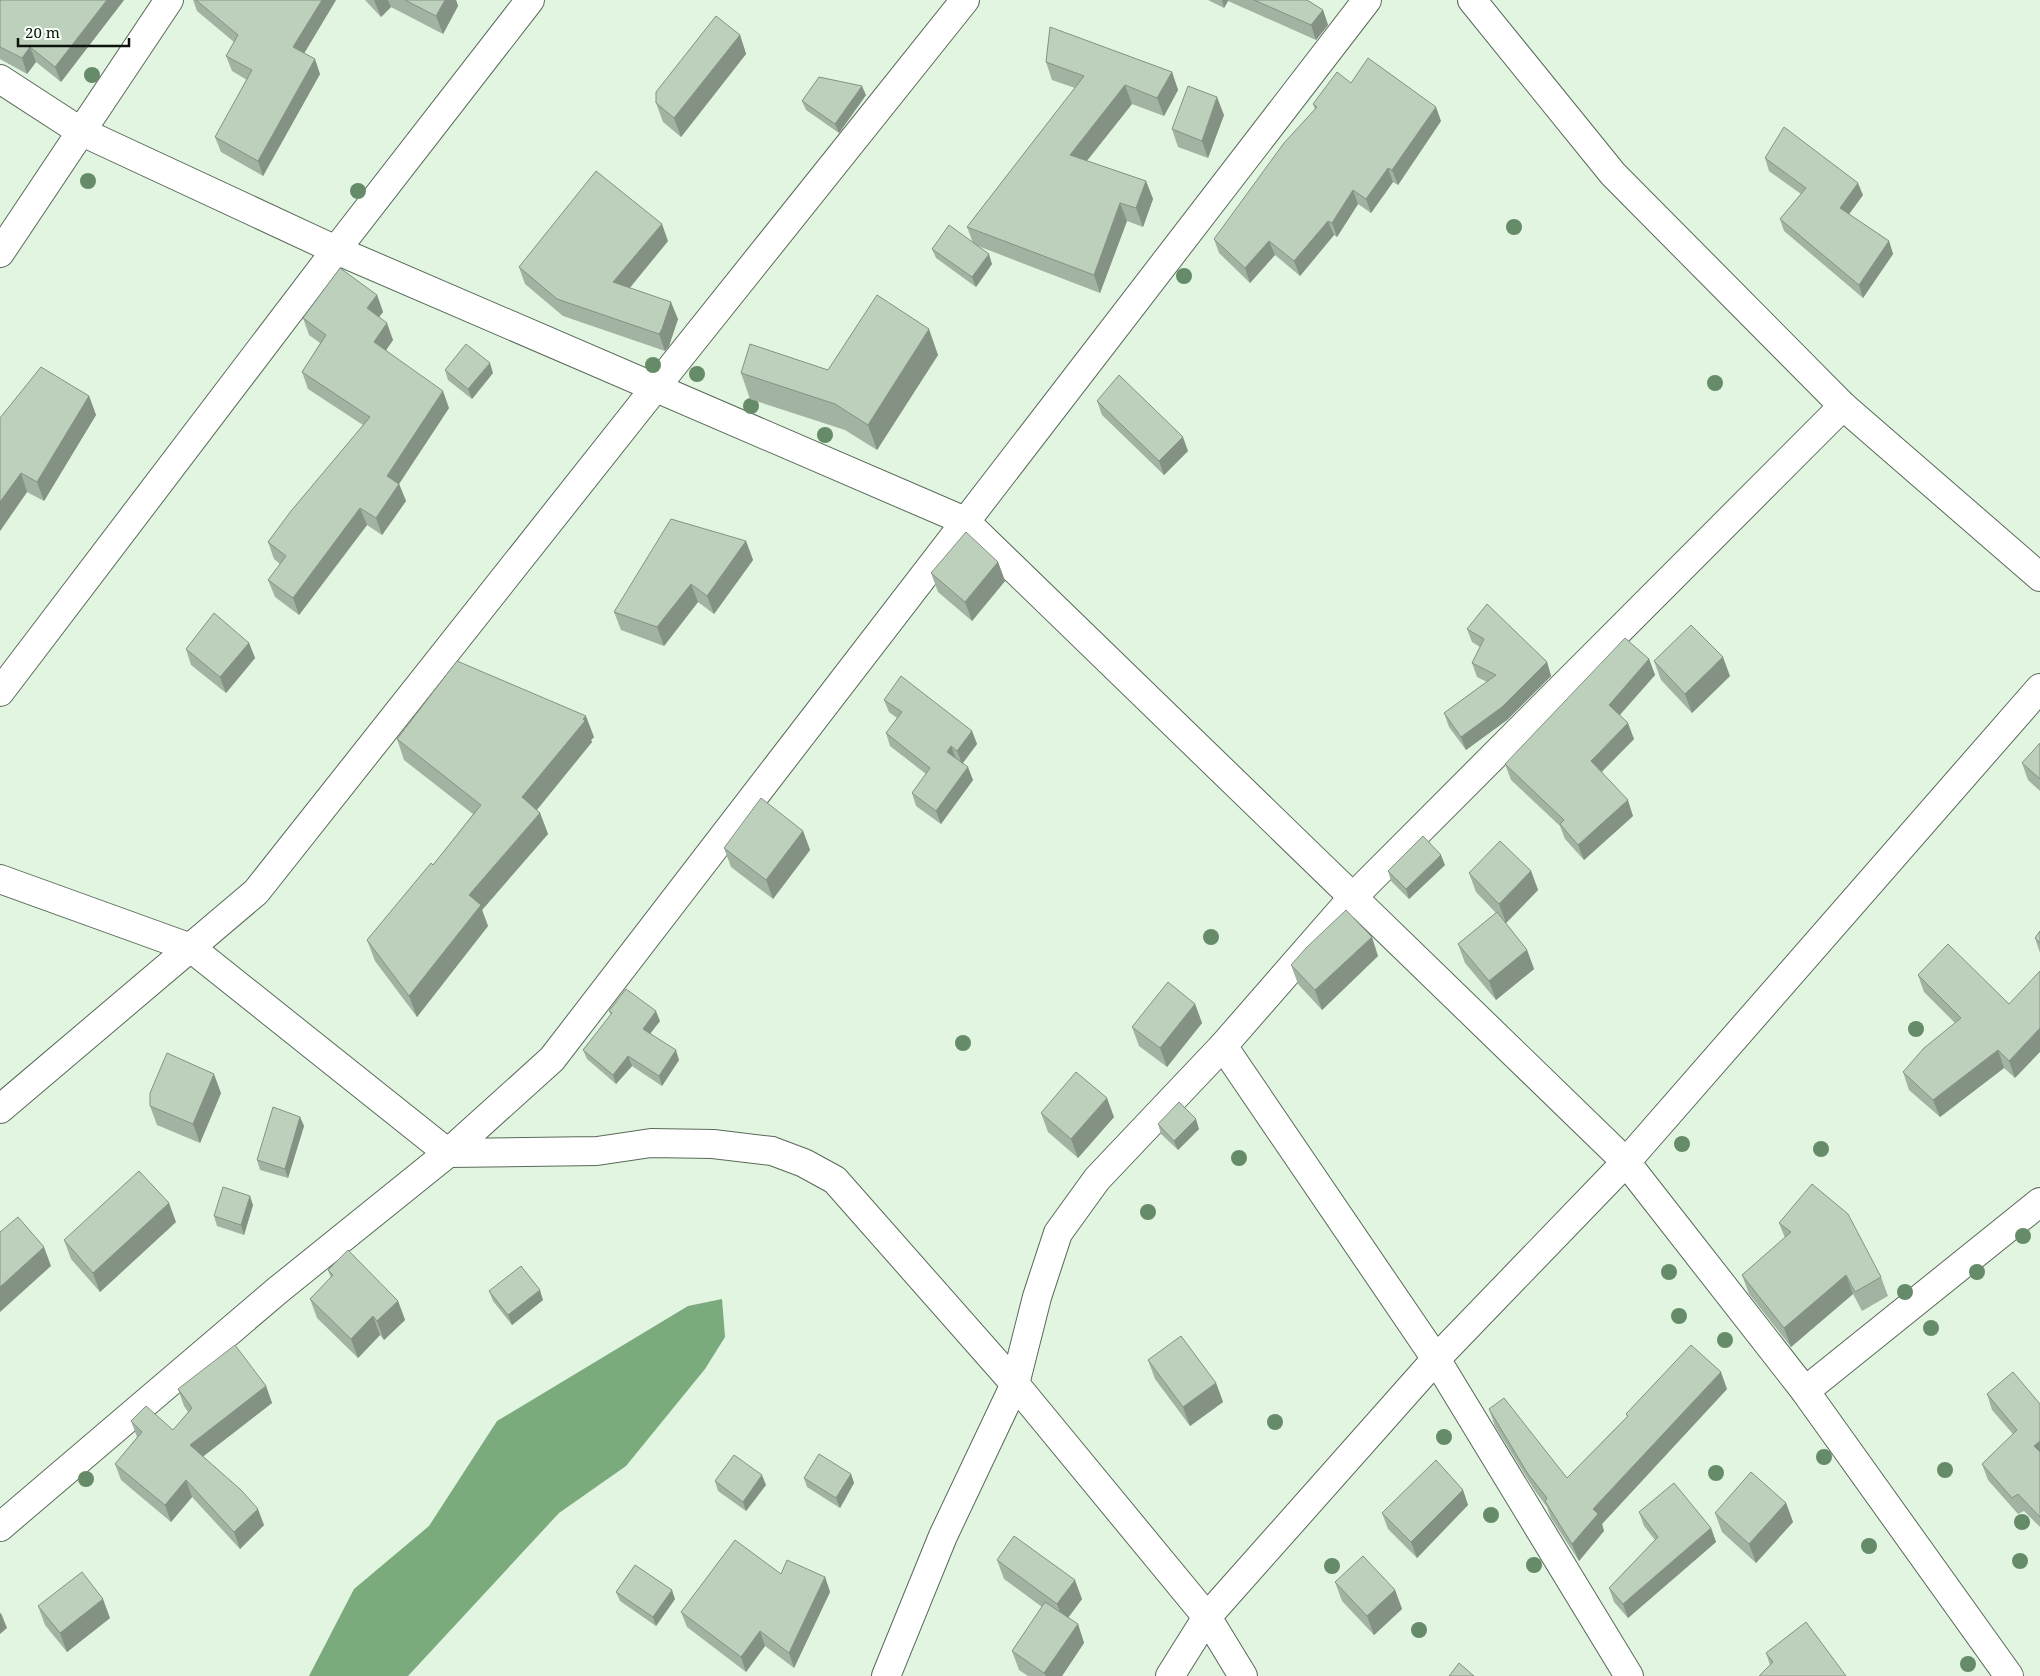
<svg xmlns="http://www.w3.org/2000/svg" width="2040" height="1676" font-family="'Noto Serif',serif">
	<rect width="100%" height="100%" fill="#e1f5e1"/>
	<!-- water -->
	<path fill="#7baa7d" d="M 722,1299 L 725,1337 L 705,1369 L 626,1466 L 559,1513 L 408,1676 L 309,1676 L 354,1589 L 429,1526 L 497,1421 L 688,1306 Z"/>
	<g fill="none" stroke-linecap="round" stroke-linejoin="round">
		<defs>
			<g id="minor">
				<path d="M 1472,0 L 1613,174 L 1843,406 L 2040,577"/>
				<path d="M 0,79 L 80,131 L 336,250 L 965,521 L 1626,1162 L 1805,1391 L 2009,1676"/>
				<path d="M 0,253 L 169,0"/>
				<path d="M 0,692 L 336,250 L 530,0"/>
				<path d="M 0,879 L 191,948 L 448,1153 L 597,1151 L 651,1143 L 713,1144 L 772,1151 L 804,1163 L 835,1180 L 1015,1384 L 1207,1617 L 1243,1676"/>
				<path d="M 1223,1046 L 1436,1359 L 1629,1676"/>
				<path d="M 0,1109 L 256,892 L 655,388 L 965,0"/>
				<path d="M 1805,1391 L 2040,1202"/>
				<path d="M 0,1527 L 278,1290 L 448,1153 L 552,1059 L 1367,0"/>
				<path d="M 886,1676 L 943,1536 L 1015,1384 L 1037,1297 L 1058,1233 L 1097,1179 L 1223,1046 L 1353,897 L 1843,406"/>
				<path d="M 1170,1676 L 1207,1617 L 1436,1359 L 1626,1162 L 2040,688"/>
			</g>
		</defs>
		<!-- minor casing -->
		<use href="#minor" stroke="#596a59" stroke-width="30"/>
		<!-- minor -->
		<use href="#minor" stroke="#fff" stroke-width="28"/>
	</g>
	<!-- trees -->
	<g fill="#658b69">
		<circle cx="92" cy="75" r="8"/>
		<circle cx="88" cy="181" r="8"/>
		<circle cx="358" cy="191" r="8"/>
		<circle cx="1514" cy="227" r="8"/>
		<circle cx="1184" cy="276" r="8"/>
		<circle cx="653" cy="365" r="8"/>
		<circle cx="697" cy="374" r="8"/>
		<circle cx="1715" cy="383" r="8"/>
		<circle cx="751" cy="406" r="8"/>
		<circle cx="825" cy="435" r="8"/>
		<circle cx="1211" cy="937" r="8"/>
		<circle cx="1916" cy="1029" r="8"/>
		<circle cx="963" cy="1043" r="8"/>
		<circle cx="1682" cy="1144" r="8"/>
		<circle cx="1821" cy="1149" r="8"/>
		<circle cx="1239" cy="1158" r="8"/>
		<circle cx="1148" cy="1212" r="8"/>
		<circle cx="2023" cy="1236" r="8"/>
		<circle cx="1669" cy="1272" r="8"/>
		<circle cx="1977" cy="1272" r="8"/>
		<circle cx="1905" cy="1292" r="8"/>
		<circle cx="1679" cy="1316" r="8"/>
		<circle cx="1931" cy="1328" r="8"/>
		<circle cx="1725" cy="1340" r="8"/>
		<circle cx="1275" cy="1422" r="8"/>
		<circle cx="1444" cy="1437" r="8"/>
		<circle cx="1824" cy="1457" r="8"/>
		<circle cx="1945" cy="1470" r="8"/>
		<circle cx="1716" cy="1473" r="8"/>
		<circle cx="86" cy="1479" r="8"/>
		<circle cx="1491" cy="1515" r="8"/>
		<circle cx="2022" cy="1522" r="8"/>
		<circle cx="1869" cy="1546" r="8"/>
		<circle cx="2020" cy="1561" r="8"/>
		<circle cx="1534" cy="1565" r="8"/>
		<circle cx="1332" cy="1566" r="8"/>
		<circle cx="1419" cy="1630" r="8"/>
		<circle cx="1968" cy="1664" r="8"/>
	</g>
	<!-- wall -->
	<g fill="#a2b3a2">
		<path d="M 0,0 L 124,0 L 61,82 L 36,62 L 27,74 L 0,59 Z"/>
		<path d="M 193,0 L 336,0 L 304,53 L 320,74 L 263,176 L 221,152 L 215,137 L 247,80 L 232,71 L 226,56 L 234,42 L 197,11 Z"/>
		<path d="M 365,0 L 456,0 L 458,6 L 443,34 L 391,7 L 381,17 Z"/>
		<path d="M 1208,0 L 1307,0 L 1323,10 L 1328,25 L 1316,40 L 1228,1 L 1224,8 Z"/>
		<path d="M 740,35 L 746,54 L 681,137 L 663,122 L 656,103 Z"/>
		<path d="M 1046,62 L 1172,72 L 1178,90 L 1164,116 L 1132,104 L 1087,161 L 1146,181 L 1153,199 L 1143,227 L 1127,221 L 1100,293 L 978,246 L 992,264 L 976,287 L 936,258 L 932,249 L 973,243 L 967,227 L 1075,88 L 1052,80 Z"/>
		<path d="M 1351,83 L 1441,121 L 1398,185 L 1393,182 L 1371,213 L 1358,204 L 1337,237 L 1334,235 L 1300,276 L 1275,255 L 1250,283 L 1219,253 L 1214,239 L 1315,109 L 1313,104 Z"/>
		<path d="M 866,95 L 839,133 L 806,110 L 802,101 Z"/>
		<path d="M 1224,115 L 1208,158 L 1178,147 L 1172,129 Z"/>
		<path d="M 1765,158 L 1863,195 L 1849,214 L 1889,241 L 1893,254 L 1863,298 L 1784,231 L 1780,219 L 1801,194 L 1769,171 Z"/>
		<path d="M 668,241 L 629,288 L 678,319 L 669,346 L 665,351 L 563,316 L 525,284 L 519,267 Z"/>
		<path d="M 377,295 L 383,312 L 379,317 L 393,340 L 386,350 L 449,408 L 399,484 L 406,501 L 382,535 L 367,525 L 299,615 L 275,597 L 268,580 L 280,564 L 274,559 L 268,542 L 363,425 L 308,389 L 302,372 L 320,343 L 309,335 L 303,318 Z"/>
		<path d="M 938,355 L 877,450 L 845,430 L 750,399 L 741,373 L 828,370 Z"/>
		<path d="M 445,370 L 493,373 L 472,399 L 448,380 Z"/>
		<path d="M 89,396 L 96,415 L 44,501 L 27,492 L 0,531 L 0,418 Z"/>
		<path d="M 1097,401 L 1188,451 L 1164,475 L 1102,415 Z"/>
		<path d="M 746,541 L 753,560 L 714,614 L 698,602 L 664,646 L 621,630 L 614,612 Z"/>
		<path d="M 998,562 L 1005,581 L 972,621 L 938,592 L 931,573 Z"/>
		<path d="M 1467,629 L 1547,662 L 1551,676 L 1507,720 L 1466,750 L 1449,727 L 1444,713 L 1487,682 L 1477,677 L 1472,663 L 1480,647 L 1472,642 Z"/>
		<path d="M 249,643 L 255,658 L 226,693 L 191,665 L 186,649 Z"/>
		<path d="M 1649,659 L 1655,675 L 1620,715 L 1634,739 L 1602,772 L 1633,816 L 1584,860 L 1565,839 L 1560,826 L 1511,780 L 1505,764 Z"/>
		<path d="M 1654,661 L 1730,676 L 1692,713 L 1661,680 Z"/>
		<path d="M 884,700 L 972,731 L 977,744 L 963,763 L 973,780 L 941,824 L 916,806 L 912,793 L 926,774 L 890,746 L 886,733 L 897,718 L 889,712 Z"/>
		<path d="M 594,737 L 591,740 L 592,742 L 537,810 L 540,813 L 548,834 L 482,910 L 488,926 L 417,1017 L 375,961 L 367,940 L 433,865 L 473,814 L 404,760 L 397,739 Z"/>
		<path d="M 2040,743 L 2040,791 L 2028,780 L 2022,763 Z"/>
		<path d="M 803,831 L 810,850 L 773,899 L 731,867 L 724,848 Z"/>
		<path d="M 1445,865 L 1409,899 L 1391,881 L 1388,871 Z"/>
		<path d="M 1531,871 L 1538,890 L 1506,923 L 1502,919 L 1527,950 L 1534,969 L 1496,1000 L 1465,963 L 1458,944 L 1496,913 L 1476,892 L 1469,873 Z"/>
		<path d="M 2040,931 L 2040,953 L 2035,938 Z"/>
		<path d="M 1378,956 L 1322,1010 L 1298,984 L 1291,965 Z"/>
		<path d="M 1918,975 L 2009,1004 L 2015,1078 L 2004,1068 L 1940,1117 L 1909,1090 L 1903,1072 L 1955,1023 L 1924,992 Z"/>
		<path d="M 1195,1004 L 1202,1023 L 1167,1067 L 1139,1046 L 1132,1027 Z"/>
		<path d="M 609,1011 L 660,1021 L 650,1033 L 679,1060 L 662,1086 L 632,1066 L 616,1084 L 587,1059 L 583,1050 L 611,1015 Z"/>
		<path d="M 221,1093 L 200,1143 L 157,1125 L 150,1106 Z"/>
		<path d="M 1041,1113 L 1114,1117 L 1078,1158 L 1048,1132 Z"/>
		<path d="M 300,1117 L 304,1126 L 288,1178 L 260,1170 L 257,1160 Z"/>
		<path d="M 1158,1124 L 1199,1129 L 1178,1150 L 1161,1134 Z"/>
		<path d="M 253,1205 L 244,1235 L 217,1226 L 214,1216 Z"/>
		<path d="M 176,1222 L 100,1292 L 71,1259 L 64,1240 Z"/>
		<path d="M 1779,1223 L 1881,1277 L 1888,1296 L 1862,1311 L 1853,1294 L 1791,1347 L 1749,1294 L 1742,1275 L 1785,1238 Z"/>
		<path d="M 328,1270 L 398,1301 L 405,1320 L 384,1340 L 380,1335 L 358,1358 L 317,1318 L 310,1299 L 331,1278 Z"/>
		<path d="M 489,1291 L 543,1300 L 512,1325 L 493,1301 Z"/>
		<path d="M 1148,1360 L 1216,1383 L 1223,1402 L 1190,1426 L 1155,1379 Z"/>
		<path d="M 266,1386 L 272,1403 L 203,1456 L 264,1525 L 240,1549 L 192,1497 L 171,1522 L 121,1480 L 115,1464 L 137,1437 L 131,1421 L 173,1430 L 188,1412 L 184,1406 L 178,1389 Z"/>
		<path d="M 1727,1389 L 1602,1524 L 1604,1531 L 1579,1561 L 1551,1518 L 1547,1507 L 1535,1491 L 1495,1426 L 1489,1409 L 1567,1478 L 1627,1417 L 1626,1414 Z"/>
		<path d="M 1987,1394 L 2040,1404 L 2040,1527 L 2024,1511 L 2018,1514 L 1988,1480 L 1982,1464 L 2013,1434 L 1992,1410 Z"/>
		<path d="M 851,1474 L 854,1483 L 840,1508 L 807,1487 L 804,1478 Z"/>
		<path d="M 715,1481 L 766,1485 L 746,1511 L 718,1491 Z"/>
		<path d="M 1463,1490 L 1468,1505 L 1417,1558 L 1388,1529 L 1382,1513 Z"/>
		<path d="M 1786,1503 L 1793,1522 L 1756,1563 L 1722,1532 L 1715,1513 Z"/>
		<path d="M 1639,1512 L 1711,1528 L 1716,1542 L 1628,1618 L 1614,1602 L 1609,1588 L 1655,1540 L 1644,1526 Z"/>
		<path d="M 997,1560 L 1082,1599 L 1068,1618 L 1078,1624 L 1084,1643 L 1062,1676 L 1028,1676 L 1019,1670 L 1012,1651 L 1042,1607 L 1004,1579 Z"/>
		<path d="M 781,1574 L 825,1577 L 830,1592 L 794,1668 L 765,1646 L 746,1672 L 687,1627 L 681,1612 Z"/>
		<path d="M 1335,1582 L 1395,1590 L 1402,1609 L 1374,1635 L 1342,1601 Z"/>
		<path d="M 616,1592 L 675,1599 L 656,1626 L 620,1601 Z"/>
		<path d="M 38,1606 L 110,1618 L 67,1652 L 45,1625 Z"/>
		<path d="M 1766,1653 L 1846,1676 L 1770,1665 Z"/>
	</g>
	<!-- shaded-wall -->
	<g fill="#849284">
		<path d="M 107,0 L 124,0 L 61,82 L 55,67 Z"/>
		<path d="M 322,0 L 336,0 L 299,62 L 293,47 Z"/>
		<path d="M 374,0 L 388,0 L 391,7 L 381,17 Z"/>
		<path d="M 445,0 L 456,0 L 458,6 L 443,34 L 436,16 Z"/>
		<path d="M 1222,0 L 1228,0 L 1228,1 L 1224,8 Z"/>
		<path d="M 1323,10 L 1328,25 L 1316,40 L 1311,25 Z"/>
		<path d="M 740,35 L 746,54 L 681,137 L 674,118 Z"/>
		<path d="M 30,47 L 36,62 L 27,74 L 22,58 Z"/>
		<path d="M 315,59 L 320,74 L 263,176 L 258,161 Z"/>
		<path d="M 1172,72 L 1178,90 L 1164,116 L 1157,98 Z"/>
		<path d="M 1125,85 L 1132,104 L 1077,173 L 1070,155 Z"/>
		<path d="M 862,86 L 866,95 L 839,133 L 835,124 Z"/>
		<path d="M 1217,97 L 1224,115 L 1208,158 L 1202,141 Z"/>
		<path d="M 1436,107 L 1441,121 L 1398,185 L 1392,170 Z"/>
		<path d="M 1388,168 L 1393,182 L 1371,213 L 1366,199 Z"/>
		<path d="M 1146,181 L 1153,199 L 1143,227 L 1136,208 Z"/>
		<path d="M 1858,183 L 1863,195 L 1844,221 L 1840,208 Z"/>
		<path d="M 1353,190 L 1358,204 L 1337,237 L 1332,223 Z"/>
		<path d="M 1120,203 L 1127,221 L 1100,293 L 1094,275 Z"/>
		<path d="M 1328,221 L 1334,235 L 1300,276 L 1294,261 Z"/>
		<path d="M 662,224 L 668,241 L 620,300 L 613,282 Z"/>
		<path d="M 1269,241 L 1275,255 L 1250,283 L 1245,268 Z"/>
		<path d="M 1889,241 L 1893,254 L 1863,298 L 1859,285 Z"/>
		<path d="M 989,254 L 992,264 L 976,287 L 972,277 Z"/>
		<path d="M 377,295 L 383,312 L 373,325 L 367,308 Z"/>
		<path d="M 671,302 L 678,319 L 669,346 L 665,351 L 659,334 Z"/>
		<path d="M 387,323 L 393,340 L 380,359 L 374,342 Z"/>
		<path d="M 929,329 L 938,355 L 877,450 L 868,425 Z"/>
		<path d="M 490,363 L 493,373 L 472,399 L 468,389 Z"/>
		<path d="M 443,391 L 449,408 L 393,493 L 387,476 Z"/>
		<path d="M 89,396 L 96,415 L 44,501 L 37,482 Z"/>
		<path d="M 1183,437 L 1188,451 L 1164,475 L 1159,461 Z"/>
		<path d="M 21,473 L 27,492 L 0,531 L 0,502 Z"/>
		<path d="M 399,484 L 406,501 L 382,535 L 376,518 Z"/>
		<path d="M 360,508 L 367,525 L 299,615 L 293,598 Z"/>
		<path d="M 746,541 L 753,560 L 714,614 L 707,596 Z"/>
		<path d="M 998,562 L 1005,581 L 972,621 L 965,602 Z"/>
		<path d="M 691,584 L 698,602 L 664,646 L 657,627 Z"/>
		<path d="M 249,643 L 255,658 L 226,693 L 220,677 Z"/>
		<path d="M 1723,657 L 1730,676 L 1692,713 L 1685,694 Z"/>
		<path d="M 1649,659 L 1655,675 L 1615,720 L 1609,705 Z"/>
		<path d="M 1547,662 L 1551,676 L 1507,720 L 1466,750 L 1461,737 Z"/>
		<path d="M 586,716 L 594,737 L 591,740 L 592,742 L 530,818 L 522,797 Z"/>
		<path d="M 1628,723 L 1634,739 L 1597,776 L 1591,761 Z"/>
		<path d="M 972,731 L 977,744 L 962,764 L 957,751 Z"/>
		<path d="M 951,746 L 956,759 L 947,752 Z"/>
		<path d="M 968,767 L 973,780 L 941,824 L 936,811 Z"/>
		<path d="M 1628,800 L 1633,816 L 1584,860 L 1578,845 Z"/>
		<path d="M 540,813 L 548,834 L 482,910 L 488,926 L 417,1017 L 409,996 L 469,895 Z"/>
		<path d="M 803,831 L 810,850 L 773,899 L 766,880 Z"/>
		<path d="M 1441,855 L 1445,865 L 1409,899 L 1406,889 Z"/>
		<path d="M 1531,871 L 1538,890 L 1506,923 L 1499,904 Z"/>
		<path d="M 1372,937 L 1378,956 L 1322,1010 L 1315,990 Z"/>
		<path d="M 1527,950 L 1534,969 L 1496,1000 L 1489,981 Z"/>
		<path d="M 1195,1004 L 1202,1023 L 1167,1067 L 1160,1048 Z"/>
		<path d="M 656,1011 L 660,1021 L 647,1038 L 643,1029 Z"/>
		<path d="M 2040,1028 L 2040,1052 L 2015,1078 L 2009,1061 Z"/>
		<path d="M 676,1050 L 679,1060 L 662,1086 L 659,1076 Z"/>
		<path d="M 1998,1050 L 2004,1068 L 1940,1117 L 1933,1100 Z"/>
		<path d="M 628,1056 L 632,1066 L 616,1084 L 613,1075 Z"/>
		<path d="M 214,1074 L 221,1093 L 200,1143 L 193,1124 Z"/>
		<path d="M 1107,1098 L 1114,1117 L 1078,1158 L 1071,1139 Z"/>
		<path d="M 300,1117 L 304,1126 L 288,1178 L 285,1169 Z"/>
		<path d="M 1196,1119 L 1199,1129 L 1178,1150 L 1174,1141 Z"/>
		<path d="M 250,1196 L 253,1205 L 244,1235 L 241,1225 Z"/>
		<path d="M 169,1203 L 176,1222 L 100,1292 L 93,1273 Z"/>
		<path d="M 44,1247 L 51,1266 L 0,1312 L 0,1287 Z"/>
		<path d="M 1846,1275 L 1853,1294 L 1791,1347 L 1784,1328 Z"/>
		<path d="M 540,1290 L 543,1300 L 512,1325 L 508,1315 Z"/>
		<path d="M 398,1301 L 405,1320 L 384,1340 L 377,1321 Z"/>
		<path d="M 373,1316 L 380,1335 L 358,1358 L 351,1339 Z"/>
		<path d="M 1721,1372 L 1727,1389 L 1602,1524 L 1604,1531 L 1579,1561 L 1572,1544 L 1593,1509 Z"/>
		<path d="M 1216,1383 L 1223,1402 L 1190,1426 L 1183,1407 Z"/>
		<path d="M 266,1386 L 272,1403 L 196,1462 L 190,1445 Z"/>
		<path d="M 2040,1441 L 2040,1462 L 2034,1446 Z"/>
		<path d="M 851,1474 L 854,1483 L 840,1508 L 836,1498 Z"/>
		<path d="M 762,1475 L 766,1485 L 746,1511 L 743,1502 Z"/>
		<path d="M 186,1480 L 192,1497 L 171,1522 L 165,1505 Z"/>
		<path d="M 1463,1490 L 1468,1505 L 1417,1558 L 1411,1542 Z"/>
		<path d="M 1786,1503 L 1793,1522 L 1756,1563 L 1749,1544 Z"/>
		<path d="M 258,1509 L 264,1525 L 240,1549 L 234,1532 Z"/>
		<path d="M 1711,1528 L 1716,1542 L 1628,1618 L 1623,1604 Z"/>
		<path d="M 825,1577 L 830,1592 L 794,1668 L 789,1653 Z"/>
		<path d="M 1075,1580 L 1082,1599 L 1064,1623 L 1057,1604 Z"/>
		<path d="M 672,1590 L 675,1599 L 656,1626 L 653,1617 Z"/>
		<path d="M 1395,1590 L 1402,1609 L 1374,1635 L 1367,1616 Z"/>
		<path d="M 103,1599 L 110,1618 L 67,1652 L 60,1633 Z"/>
		<path d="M 1,1613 L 7,1628 L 0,1634 L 0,1614 Z"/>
		<path d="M 1078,1624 L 1084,1643 L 1062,1676 L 1046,1676 L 1044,1673 Z"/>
		<path d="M 760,1631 L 765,1646 L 746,1672 L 741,1657 Z"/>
	</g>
	<!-- building -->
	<g fill="#bcd0bc" stroke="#849284">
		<path d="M 0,0 L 107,0 L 55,67 L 30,47 L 22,58 L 0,47 Z"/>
		<path d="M 196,0 L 322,0 L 293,47 L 315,59 L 258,161 L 215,137 L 252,70 L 226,56 L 238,35 Z"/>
		<path d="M 405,0 L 445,0 L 436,16 Z"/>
		<path d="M 1254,0 L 1307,0 L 1323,10 L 1311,25 Z"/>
		<path d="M 716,16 L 740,35 L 674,118 L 656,103 L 656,92 Z"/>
		<path d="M 1050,27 L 1172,72 L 1157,98 L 1125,85 L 1070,155 L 1146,181 L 1136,208 L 1120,203 L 1094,275 L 967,227 L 1084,76 L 1046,62 Z"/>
		<path d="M 1368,58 L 1436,107 L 1392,170 L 1388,168 L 1366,199 L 1353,190 L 1332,223 L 1328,221 L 1294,261 L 1269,241 L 1245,268 L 1214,239 L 1284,143 L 1317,107 L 1313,104 L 1337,72 L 1351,83 Z"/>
		<path d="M 819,77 L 862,86 L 835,124 L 802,101 Z"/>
		<path d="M 1188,86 L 1217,97 L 1202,141 L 1172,129 Z"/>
		<path d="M 1784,127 L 1858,183 L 1840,208 L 1889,241 L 1859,285 L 1780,219 L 1806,188 L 1765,158 Z"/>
		<path d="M 596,171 L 662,224 L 613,282 L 671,302 L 662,329 L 659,334 L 557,299 L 519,267 Z"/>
		<path d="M 949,225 L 989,254 L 972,277 L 932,249 Z"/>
		<path d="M 340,268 L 377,295 L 367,308 L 387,323 L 374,342 L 443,391 L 387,476 L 399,484 L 376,518 L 360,508 L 293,598 L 268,580 L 286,556 L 268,542 L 291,511 L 370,417 L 302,372 L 326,335 L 303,318 Z"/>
		<path d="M 877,295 L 929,329 L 868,425 L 835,404 L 741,373 L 750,344 L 828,370 Z"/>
		<path d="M 466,344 L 490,363 L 468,389 L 445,370 Z"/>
		<path d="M 41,367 L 89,396 L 37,482 L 21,473 L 0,502 L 0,418 Z"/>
		<path d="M 1119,375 L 1183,437 L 1159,461 L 1097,401 Z"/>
		<path d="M 671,519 L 746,541 L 707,596 L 691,584 L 657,627 L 614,612 Z"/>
		<path d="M 966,532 L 998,562 L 965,602 L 931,573 Z"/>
		<path d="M 1487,604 L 1547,662 L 1502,707 L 1461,737 L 1444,713 L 1496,675 L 1472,663 L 1484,639 L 1467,629 Z"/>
		<path d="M 214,613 L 249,643 L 220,677 L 186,649 Z"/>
		<path d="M 1691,625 L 1723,657 L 1685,694 L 1654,661 Z"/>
		<path d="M 1625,638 L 1649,659 L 1609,705 L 1628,723 L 1591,761 L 1628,800 L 1578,845 L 1560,824 L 1564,820 L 1505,764 Z"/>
		<path d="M 457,661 L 586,716 L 583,719 L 585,721 L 522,797 L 540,813 L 469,895 L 481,905 L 409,996 L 367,940 L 431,863 L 433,865 L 481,805 L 397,739 Z"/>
		<path d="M 901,676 L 972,731 L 957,751 L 951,746 L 947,752 L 968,767 L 936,811 L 912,793 L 930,768 L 886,733 L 902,712 L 884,700 Z"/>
		<path d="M 2040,743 L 2040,779 L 2022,763 Z"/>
		<path d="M 761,798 L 803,831 L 766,880 L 724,848 Z"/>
		<path d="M 1423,836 L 1441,855 L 1406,889 L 1388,871 Z"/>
		<path d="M 1500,841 L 1531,871 L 1499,904 L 1469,873 Z"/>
		<path d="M 1346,910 L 1372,937 L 1315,990 L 1291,965 L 1306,948 Z"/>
		<path d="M 1497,912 L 1527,950 L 1489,981 L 1458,944 Z"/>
		<path d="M 2040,931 L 2040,943 L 2035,938 Z"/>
		<path d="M 1948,944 L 2009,1004 L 2040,971 L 2040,1028 L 2009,1061 L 1998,1050 L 1933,1100 L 1903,1072 L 1924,1048 L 1961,1018 L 1918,975 Z"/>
		<path d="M 1168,982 L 1195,1004 L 1160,1048 L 1132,1027 Z"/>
		<path d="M 626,989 L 656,1011 L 643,1029 L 676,1050 L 659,1076 L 628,1056 L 613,1075 L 583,1050 L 612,1013 L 609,1011 Z"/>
		<path d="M 167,1053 L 214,1074 L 193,1124 L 150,1106 L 150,1093 Z"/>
		<path d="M 1076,1072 L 1107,1098 L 1071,1139 L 1041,1113 Z"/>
		<path d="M 1179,1102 L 1196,1119 L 1174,1141 L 1158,1124 Z"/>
		<path d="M 273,1107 L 300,1117 L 285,1169 L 257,1160 Z"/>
		<path d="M 139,1171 L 169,1203 L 93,1273 L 64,1240 Z"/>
		<path d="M 1812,1184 L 1848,1214 L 1881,1277 L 1855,1292 L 1846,1275 L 1784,1328 L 1742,1275 L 1791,1232 L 1779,1223 Z"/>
		<path d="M 223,1187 L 250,1196 L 241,1225 L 214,1216 Z"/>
		<path d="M 18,1217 L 44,1247 L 0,1287 L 0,1232 Z"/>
		<path d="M 348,1250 L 398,1301 L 377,1321 L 373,1316 L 351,1339 L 310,1299 L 333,1275 L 328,1270 Z"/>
		<path d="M 521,1266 L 540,1290 L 508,1315 L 489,1291 Z"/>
		<path d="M 1181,1336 L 1216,1383 L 1183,1407 L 1148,1360 Z"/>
		<path d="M 235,1345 L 266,1386 L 190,1445 L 241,1490 L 258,1509 L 234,1532 L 186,1480 L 165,1505 L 115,1464 L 142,1432 L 131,1421 L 146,1406 L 173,1430 L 192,1408 L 178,1389 Z"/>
		<path d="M 1691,1345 L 1721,1372 L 1593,1509 L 1598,1514 L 1572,1544 L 1545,1501 L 1547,1498 L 1528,1474 L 1489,1409 L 1504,1398 L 1567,1478 L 1628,1416 L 1626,1414 Z"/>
		<path d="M 2013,1372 L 2040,1404 L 2040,1441 L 2034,1446 L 2040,1452 L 2040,1517 L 2018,1494 L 2012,1498 L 1982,1464 L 2017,1430 L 1987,1394 Z"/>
		<path d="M 819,1454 L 851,1474 L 836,1498 L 804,1478 Z"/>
		<path d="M 734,1455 L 762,1475 L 743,1502 L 715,1481 Z"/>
		<path d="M 1436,1460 L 1463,1490 L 1411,1542 L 1382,1513 Z"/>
		<path d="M 1751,1472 L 1786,1503 L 1749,1544 L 1715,1513 Z"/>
		<path d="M 1674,1483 L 1711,1528 L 1623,1604 L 1609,1588 L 1658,1537 L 1639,1512 Z"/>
		<path d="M 1014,1536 L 1075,1580 L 1057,1604 L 997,1560 Z"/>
		<path d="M 735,1540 L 781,1574 L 787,1560 L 825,1577 L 789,1653 L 760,1631 L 741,1657 L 681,1612 Z"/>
		<path d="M 1363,1556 L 1395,1590 L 1367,1616 L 1335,1582 Z"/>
		<path d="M 635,1565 L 672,1590 L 653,1617 L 616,1592 Z"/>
		<path d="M 82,1572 L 103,1599 L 60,1633 L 38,1606 Z"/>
		<path d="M 1045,1602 L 1078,1624 L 1044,1673 L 1012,1651 Z"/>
		<path d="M 1806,1622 L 1846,1676 L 1759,1676 L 1773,1662 L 1766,1653 Z"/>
		<path d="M 1459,1663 L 1474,1676 L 1449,1676 Z"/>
	</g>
	<!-- scale -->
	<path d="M18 38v8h111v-8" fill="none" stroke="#0d130d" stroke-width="2.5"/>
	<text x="25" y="38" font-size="15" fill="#0d130d" stroke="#f7fff7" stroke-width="4" paint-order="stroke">20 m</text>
</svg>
